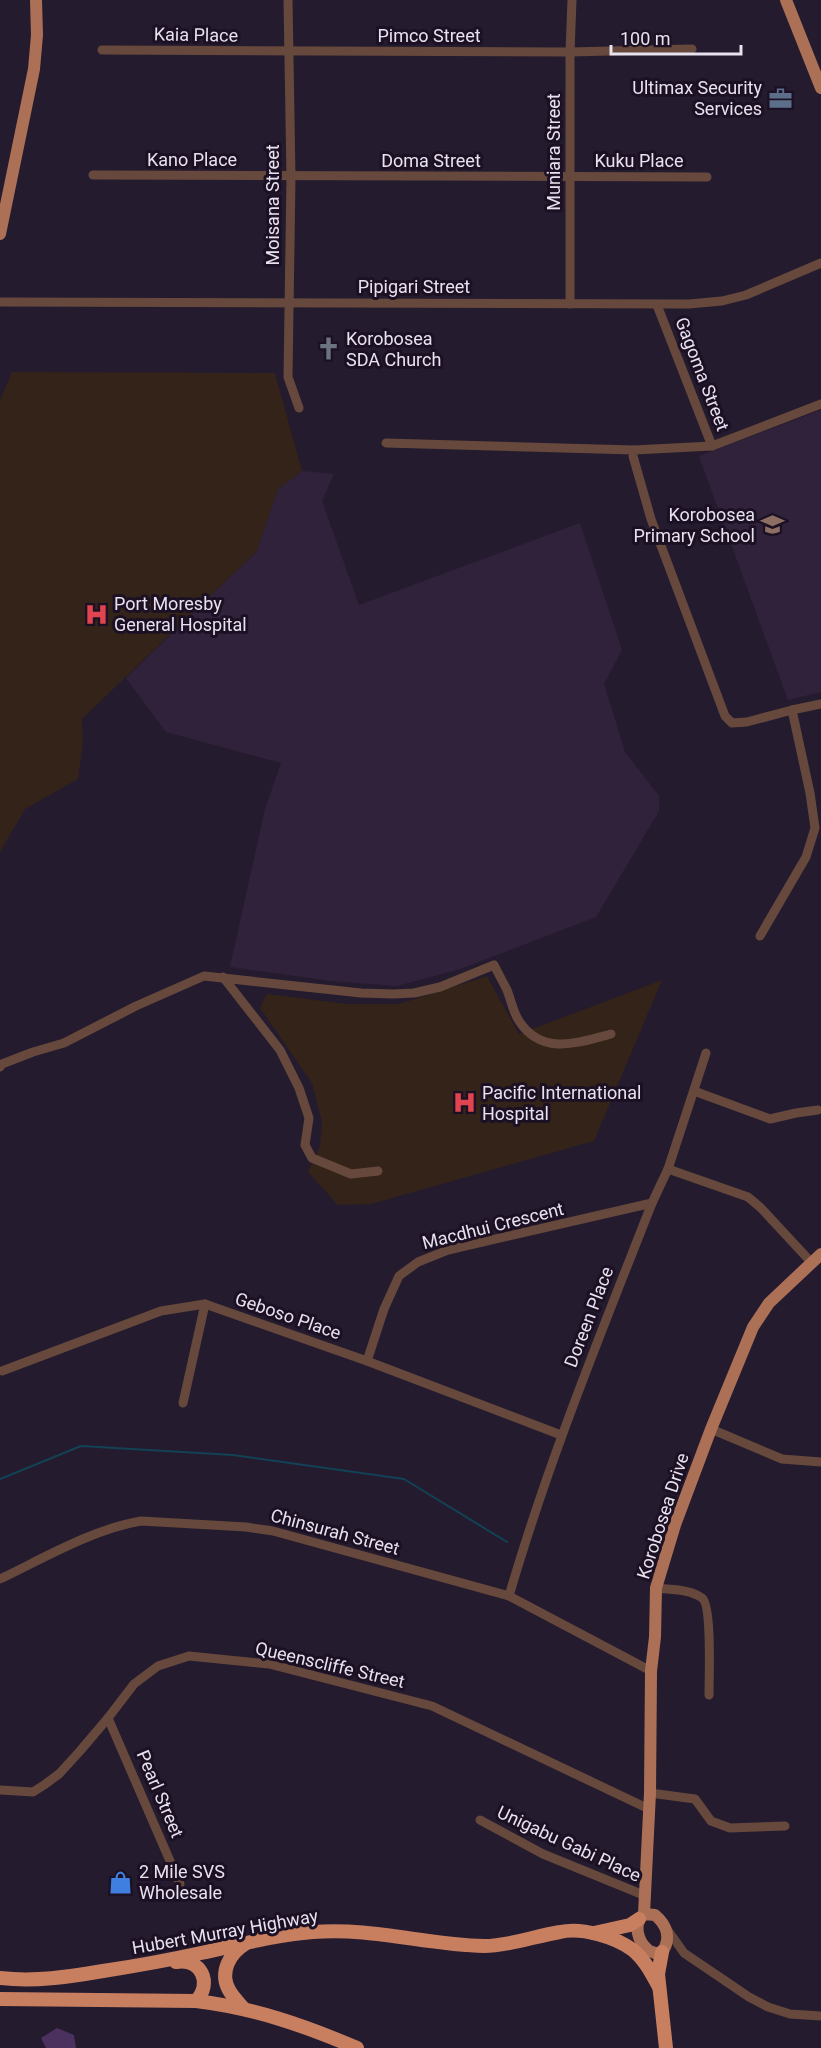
<svg xmlns="http://www.w3.org/2000/svg" width="821" height="2048" font-family="Roboto,sans-serif">
	<rect width="100%" height="100%" fill="#251b2e"/>
	<!-- built -->
	<g fill="#31223b">
		<path d="M 821,410 L 821,692 L 788,700 L 699,456 Z"/>
		<path d="M 302,471 L 334,474 L 322,501 L 359,605 L 580,523 L 622,650 L 604,684 L 625,752 L 659,796 L 659,811 L 596,917 L 460,969 L 397,986 L 331,981 L 230,967 L 265,809 L 281,763 L 166,732 L 126,678 L 257,551 L 278,489 Z"/>
	</g>
	<!-- medical -->
	<g fill="#332319">
		<path d="M 12,372 L 275,373 L 302,471 L 278,489 L 257,551 L 82,719 L 83,742 L 78,779 L 25,809 L 0,852 L 0,400 Z"/>
		<path d="M 487,976 L 519,1034 L 662,980 L 594,1141 L 371,1204 L 338,1205 L 308,1172 L 320,1147 L 322,1122 L 312,1083 L 260,1008 L 267,994 L 346,1004 L 399,1004 Z"/>
	</g>
	<!-- green -->
	<path fill="#4b315d" d="M 57,2028 L 74,2035 L 76,2048 L 46,2048 L 41,2038 Z"/>
	<g fill="none" stroke-linecap="round" stroke-linejoin="round">
		<!-- stream -->
		<path stroke="#124256" stroke-width="2" d="M 0,1479 L 81,1446 L 233,1455 L 404,1479 L 507,1542"/>
		<!-- minor -->
		<g stroke="#66493c" stroke-width="9">
			<path d="M 288,0 L 291,177 L 288,377 L 299,408"/>
			<path d="M 102,50 L 570,52 L 692,49"/>
			<path d="M 93,175 L 707,177"/>
			<path d="M 0,302 L 689,304 L 722,301 L 746,295 L 821,263"/>
			<path d="M 570,304 L 570,52 L 572,0"/>
			<path d="M 657,305 L 712,446 L 821,404"/>
			<path d="M 386,443 L 634,450"/>
			<path d="M 712,446 L 634,450 L 633,456 L 651,519 L 725,716 L 732,723 L 747,722 L 792,710"/>
			<path d="M 760,936 L 806,857 L 815,828 L 810,793 L 792,710 L 821,704"/>
			<path d="M 223,977 L 280,1050 L 299,1088 L 309,1118 L 305,1145 L 312,1158 L 351,1174 L 378,1171"/>
			<path d="M 0,1067 L 2,1064 L 33,1052 L 64,1043 L 136,1006 L 204,976 L 361,993 L 393,994 L 414,993 L 440,987 L 494,965 C 498,973 503,982 507,990 C 511,1000 513,1012 519,1021 C 542,1056 577,1043 611,1034"/>
			<path d="M 694,1091 L 770,1119 L 796,1113 L 818,1110"/>
			<path d="M 668,1169 L 748,1197 L 761,1208 L 811,1262"/>
			<path d="M 367,1361 L 384,1309 L 399,1276 L 418,1262 L 448,1250 L 652,1203"/>
			<path d="M 2,1371 L 161,1311 L 205,1304 L 367,1361 L 561,1435"/>
			<path d="M 183,1403 L 205,1304"/>
			<path d="M 711,1429 L 782,1459 L 821,1462"/>
			<path d="M 0,1579 C 44,1558 93,1529 141,1521 L 246,1527 L 273,1531 L 509,1596 L 651,1671"/>
			<path d="M 656,1588 C 671,1590 690,1589 702,1598 C 712,1605 709,1680 709,1695"/>
			<path d="M 509,1596 C 548,1462 601,1333 652,1203 L 668,1169 L 706,1053"/>
			<path d="M 108,1718 L 180,1884"/>
			<path d="M 0,1790 L 33,1792 L 44,1785 L 59,1774 L 80,1751 L 108,1718 L 134,1684 L 158,1666 L 189,1656 L 269,1664 L 432,1706 L 649,1809"/>
			<path d="M 650,1793 L 695,1799 L 711,1821 L 730,1828 L 785,1826"/>
			<path d="M 480,1820 L 543,1854 L 646,1896"/>
			<path d="M 667,1929 L 684,1953 L 749,1997 L 768,2007 L 790,2014 L 821,2016"/>
		</g>
		<!-- major -->
		<g stroke="#ac7056" stroke-width="12">
			<path d="M 786,0 L 821,88"/>
			<path d="M 0,234 L 34,69 L 37,35 L 36,0"/>
			<path d="M 644,1914 L 650,1793 L 651,1671 L 655,1637 L 656,1588 L 675,1525 L 711,1429 L 753,1327 L 769,1303 L 821,1254"/>
			<path d="M 644,1914 L 655,1915 C 667,1925 671,1938 663,1951 L 657,1954 C 654,1952 650,1952 648,1950 C 637,1941 633,1923 644,1914 Z"/>
		</g>
		<!-- highway -->
		<g stroke="#c87f60" stroke-width="14">
			<path d="M 594,1933 L 630,1925 L 639,1919"/>
			<path d="M 662,1952 L 658,1974 L 666,2048"/>
			<path d="M 176,1962 C 201,1958 213,1983 196,2001"/>
			<path d="M 0,1978 C 35,1982 68,1977 103,1971 C 136,1966 169,1960 201,1953 C 238,1945 275,1935 313,1932 C 371,1927 427,1945 484,1946 C 510,1946 535,1936 560,1932 C 582,1927 615,1937 633,1950 C 645,1960 652,1974 659,1987"/>
			<path d="M 0,1999 L 196,2001 C 254,2008 303,2025 357,2048"/>
			<path d="M 244,2009 C 239,2003 232,1996 229,1990 C 219,1972 230,1953 245,1944"/>
		</g>
	</g>
	<!-- icons -->
	<defs>
		<symbol id="office-bare" viewBox="-9 -9 18 18"><path d="M-6-3h4V-5.5h4V-3h4V5H-6ZM-1-4.5V-3h2v-1.5ZM-6 0V1H6V0Z" fill="#5c6f8a" stroke="#1c1124" stroke-width="2.5" paint-order="stroke"/></symbol>
		<symbol id="church-bare" viewBox="-9 -9 18 18"><path d="M-1.2-6h2.4v3.5h3.3v2.4h-3.3V6h-2.4V-.1h-3.3v-2.4h3.3Z" fill="#6b7280" stroke="#1c1124" stroke-width="2.5" paint-order="stroke"/></symbol>
		<symbol id="school-bare" viewBox="-9 -9 18 18"><path d="M0-5L7-2L0 1L-7-2ZM-4 1L0 2.5L4 1V4Q0 6-4 4Z" fill="#8d6e63" stroke="#1c1124" stroke-width="2.5" paint-order="stroke"/></symbol>
		<symbol id="hospital-bare" viewBox="-9 -9 18 18"><path d="M-5-5h3v3.5h4V-5h3V5h-3V1.5h-4V5h-3Z" fill="#e0444e" stroke="#1c1124" stroke-width="2.5" paint-order="stroke"/></symbol>
		<symbol id="shop-bare" viewBox="-9 -9 18 18"><path d="M-5-2.5h2.3a2.7 3.5 0 0 1 5.4 0H5L5.5 6h-11ZM-1.5-2.5h3a1.5 2.3 0 0 0-3 0Z" fill="#3f7fe0" stroke="#1c1124" stroke-width="2.5" paint-order="stroke"/></symbol>
	</defs>
	<g fill-rule="evenodd">
		<use href="#office-bare" x="764" y="82" width="33" height="33"/>
		<use href="#church-bare" x="312" y="332" width="33" height="33"/>
		<use href="#school-bare" x="756" y="508" width="33" height="33"/>
		<use href="#hospital-bare" x="80" y="598" width="33" height="33"/>
		<use href="#hospital-bare" x="448" y="1086" width="33" height="33"/>
		<use href="#shop-bare" x="104" y="1866" width="33" height="33"/>
	</g>
	<g text-anchor="middle" stroke-width="6" stroke-linejoin="round" paint-order="stroke">
		<!-- street labels -->
		<g font-size="18" fill="#e8e1ee" stroke="#1c1124">
			<text transform="translate(196 35) rotate(1)" y="6">Kaia Place</text>
			<text x="429" y="42">Pimco Street</text>
			<text transform="translate(554 152) rotate(-90)" y="6">Muniara Street</text>
			<text x="192" y="166">Kano Place</text>
			<text x="431" y="167">Doma Street</text>
			<text x="639" y="167">Kuku Place</text>
			<text transform="translate(273 205) rotate(-90)" y="6">Moisana Street</text>
			<text x="414" y="293">Pipigari Street</text>
			<text transform="translate(702 374) rotate(69)" y="6">Gagoma Street</text>
			<text transform="translate(493 1226) rotate(-14)" y="6">Macdhui Crescent</text>
			<text transform="translate(288 1316) rotate(19)" y="6">Geboso Place</text>
			<text transform="translate(589 1317) rotate(-69)" y="6">Doreen Place</text>
			<text transform="translate(663 1516) rotate(-72)" y="6">Korobosea Drive</text>
			<text transform="translate(335 1532) rotate(15)" y="6">Chinsurah Street</text>
			<text transform="translate(330 1665) rotate(13)" y="6">Queenscliffe Street</text>
			<text transform="translate(160 1794) rotate(67)" y="6">Pearl Street</text>
			<text transform="translate(569 1844) rotate(25)" y="6">Unigabu Gabi Place</text>
			<text transform="translate(225 1932) rotate(-10)" y="6">Hubert Murray Highway</text>
		</g>
		<!-- poi labels -->
		<g font-size="18" fill="#e8e1ee" stroke="#1c1124" text-anchor="start">
			<text x="762" y="94" text-anchor="end">Ultimax Security<tspan x="762" dy="21">Services</tspan></text>
			<text x="346" y="345">Korobosea<tspan x="346" dy="21">SDA Church</tspan></text>
			<text x="755" y="521" text-anchor="end">Korobosea<tspan x="755" dy="21">Primary School</tspan></text>
			<text x="114" y="610">Port Moresby<tspan x="114" dy="21">General Hospital</tspan></text>
			<text x="482" y="1099">Pacific International<tspan x="482" dy="21">Hospital</tspan></text>
			<text x="139" y="1878">2 Mile SVS<tspan x="139" dy="21">Wholesale</tspan></text>
		</g>
	</g>
	<!-- scale -->
	<path d="M611 45v9h130v-9" fill="none" stroke="#e8e1ee" stroke-width="3"/>
	<text x="620" y="45" font-size="18" fill="#e8e1ee" stroke="#1c1124" stroke-width="4.5" paint-order="stroke">100 m</text>
</svg>
